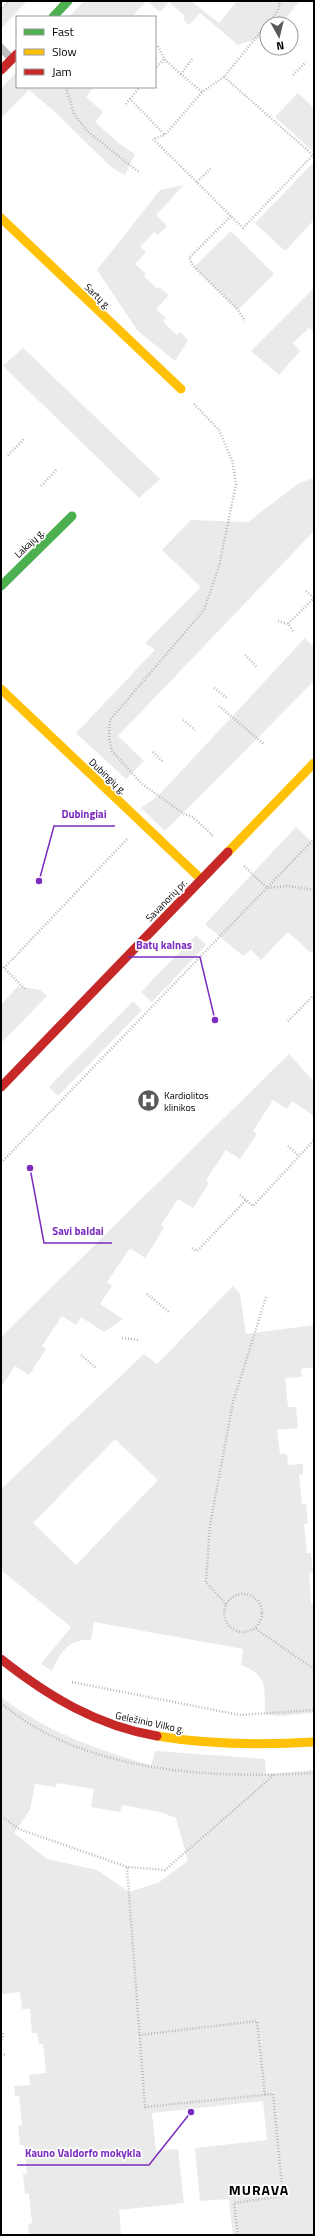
<svg xmlns="http://www.w3.org/2000/svg" width="315" height="2236" font-family="'Titillium Web',sans-serif">
	<rect width="100%" height="100%" fill="#fff"/>
	<!-- green -->
	<g fill="#eaeaea" fill-rule="evenodd">
		<path d="M 9,1 L 27,1 L 1,29 L 1,10 Z"/>
		<path d="M 84,1 L 146,1 L 132,17 L 69,17 Z"/>
		<path d="M 147,1 L 191,1 L 219,23 L 237,1 L 300,1 L 281,24 L 267,24 L 267,35 L 238,45 L 200,13 L 189,25 L 183,19 L 185,16 L 169,2 L 160,12 Z"/>
		<path d="M 17,72 L 17,87 L 94,87 L 86,97 L 103,112 L 95,122 L 121,145 L 135,154 L 125,175 L 111,167 L 53,110 L 29,90 L 1,118 L 1,88 Z"/>
		<path d="M 298,93 L 314,108 L 314,152 L 275,117 Z"/>
		<path d="M 314,162 L 314,220 L 285,251 L 255,223 Z"/>
		<path d="M 184,185 L 156,215 L 167,226 L 158,235 L 154,232 L 140,247 L 146,252 L 135,264 L 146,274 L 144,276 L 157,289 L 159,287 L 169,295 L 156,309 L 166,318 L 163,322 L 177,335 L 180,332 L 188,340 L 175,361 L 138,331 L 97,270 L 160,190 Z"/>
		<path d="M 231,231 L 274,274 L 238,310 L 194,267 Z"/>
		<path d="M 314,288 L 314,332 L 309,328 L 293,343 L 300,351 L 279,375 L 251,351 Z"/>
		<path d="M 23,348 L 160,479 L 139,498 L 3,366 L 1,368 L 1,364 L 3,366 Z"/>
		<path d="M 314,478 L 314,531 L 118,736 L 144,761 L 126,779 L 76,733 L 155,650 L 145,643 L 201,587 L 162,550 L 191,520 L 248,522 L 299,483 Z"/>
		<path d="M 305,638 L 314,647 L 314,681 L 165,831 L 141,808 L 158,796 Z"/>
		<path d="M 296,827 L 314,844 L 314,950 L 311,953 L 288,932 L 261,960 L 251,950 L 243,956 L 205,924 Z"/>
		<path d="M 196,935 L 206,945 L 152,1002 L 141,992 Z"/>
		<path d="M 18,986 L 40,990 L 47,996 L 1,1043 L 1,1005 Z"/>
		<path d="M 133,1001 L 142,1010 L 58,1096 L 49,1087 Z"/>
		<path d="M 289,1054 L 314,1082 L 314,1116 L 292,1101 L 287,1109 L 273,1100 L 253,1131 L 257,1134 L 240,1159 L 226,1150 L 206,1180 L 209,1183 L 193,1208 L 178,1199 L 161,1225 L 164,1228 L 145,1258 L 130,1248 L 107,1282 L 112,1286 L 100,1304 L 123,1319 L 104,1332 L 81,1317 L 76,1325 L 62,1316 L 42,1346 L 46,1349 L 29,1375 L 15,1366 L 1,1387 L 1,1337 Z"/>
		<path d="M 233,1286 L 240,1294 L 246,1334 L 314,1325 L 314,1367 L 301,1369 L 302,1377 L 285,1378 L 288,1407 L 296,1407 L 298,1428 L 277,1430 L 280,1454 L 287,1454 L 288,1465 L 303,1464 L 303,1474 L 299,1475 L 302,1504 L 306,1504 L 308,1523 L 304,1524 L 307,1553 L 311,1553 L 313,1572 L 309,1573 L 311,1603 L 314,1603 L 314,1713 L 278,1716 L 265,1714 C 264,1688 269,1676 241,1665 L 243,1649 L 94,1622 L 91,1640 C 69,1638 60,1653 52,1671 L 41,1664 L 71,1627 L 1,1570 L 1,1489 L 144,1354 L 157,1364 ZM 115,1439 L 158,1480 L 76,1565 L 33,1523 Z"/>
		<path d="M 1,1697 C 45,1731 97,1750 151,1765 L 155,1751 L 265,1759 L 266,1774 L 314,1770 L 314,2235 L 233,2235 L 229,2199 L 200,2201 L 195,2148 L 267,2140 L 263,2101 L 152,2113 L 156,2151 L 178,2149 L 184,2203 L 119,2210 L 121,2235 L 29,2235 L 28,2224 L 32,2223 L 29,2194 L 25,2194 L 23,2174 L 27,2174 L 24,2145 L 20,2145 L 18,2126 L 22,2125 L 19,2096 L 15,2096 L 14,2086 L 30,2085 L 29,2075 L 46,2073 L 43,2044 L 39,2044 L 37,2033 L 32,2033 L 30,2009 L 22,2009 L 20,1992 L 1,1994 ZM 57,1783 L 94,1789 L 91,1807 L 120,1812 L 122,1805 L 160,1812 L 176,1818 L 188,1861 L 158,1883 L 129,1892 L 97,1870 L 47,1859 L 14,1833 L 30,1810 L 35,1784 L 56,1787 Z"/>
	</g>
	<g fill="none" stroke-linecap="round" stroke-linejoin="round">
		<!-- path -->
		<g stroke="#b8b8b8" stroke-width="2.5" stroke-dasharray="1 2" stroke-linecap="butt">
			<path d="M 1,10 L 9,1"/>
			<path d="M 267,24 L 278,11 L 280,1"/>
			<path d="M 158,46 L 164,59 L 181,74"/>
			<path d="M 192,59 L 181,74 L 202,92"/>
			<path d="M 155,69 L 164,59"/>
			<path d="M 293,75 L 306,62"/>
			<path d="M 224,77 L 313,155 L 243,228 L 153,139 L 165,135 L 202,92 L 224,77 L 267,24"/>
			<path d="M 66,87 L 74,114 L 87,131 L 140,173"/>
			<path d="M 130,99 L 140,87"/>
			<path d="M 126,104 L 130,99 L 165,135"/>
			<path d="M 197,182 L 211,168"/>
			<path d="M 231,216 L 189,258 L 194,267 L 238,310 L 245,321"/>
			<path d="M 194,404 L 219,430 L 232,460 L 236,484 L 219,566 L 204,610 L 110,720 L 109,738 L 112,751 L 142,784 L 184,814 L 193,817 L 214,837"/>
			<path d="M 8,455 L 25,438"/>
			<path d="M 41,486 L 57,469"/>
			<path d="M 306,591 L 314,598"/>
			<path d="M 278,621 L 288,624"/>
			<path d="M 293,631 L 288,624 L 314,598"/>
			<path d="M 245,655 L 257,667"/>
			<path d="M 214,688 L 227,698"/>
			<path d="M 219,706 L 264,744"/>
			<path d="M 183,720 L 195,730"/>
			<path d="M 153,752 L 163,762"/>
			<path d="M 244,866 L 267,888 L 288,886 L 314,890"/>
			<path d="M 1,965 L 26,990"/>
			<path d="M 4,968 L 128,838"/>
			<path d="M 288,1021 L 313,996"/>
			<path d="M 288,1146 L 299,1156"/>
			<path d="M 1,1163 L 314,839"/>
			<path d="M 240,1195 L 253,1206 L 314,1140"/>
			<path d="M 192,1248 L 197,1251 L 246,1200"/>
			<path d="M 147,1294 L 169,1312"/>
			<path d="M 122,1338 L 140,1340"/>
			<path d="M 81,1355 L 96,1368"/>
			<circle cx="243" cy="1613" r="19"/>
			<path d="M 226,1604 L 206,1582 L 210,1525 L 233,1402 L 266,1297"/>
			<path d="M 256,1629 L 314,1669"/>
			<path d="M 72,1682 L 240,1715 L 314,1710"/>
			<path d="M 1,1703 C 83,1773 212,1779 314,1773"/>
			<path d="M 1,1816 L 19,1829 L 127,1867"/>
			<path d="M 139,2035 L 257,2021 L 265,2095"/>
			<path d="M 1,2039 L 3,2038 L 3,2032"/>
			<path d="M 1,2055 L 6,2054"/>
			<path d="M 238,2235 L 234,2203 L 283,2196 L 273,2094 L 145,2107 L 127,1867 L 165,1870 L 274,1775"/>
		</g>
		<!-- lane -->
		<path stroke="#bebebe" stroke-width="8" d="M 1,48 L 12,59"/>
		<!-- fast -->
		<g stroke="#4caf50" stroke-width="9">
			<path d="M 53,17 L 68,1"/>
			<path d="M 1,586 L 72,516"/>
		</g>
		<!-- slow -->
		<g stroke="#ffc107" stroke-width="9">
			<path d="M 1,218 L 181,389"/>
			<path d="M 1,689 L 201,879"/>
			<path d="M 228,852 L 314,763"/>
			<path d="M 157,1736 C 210,1745 261,1745 314,1742"/>
		</g>
		<!-- jam -->
		<g stroke="#c62828" stroke-width="9">
			<path d="M 1,70 L 17,54"/>
			<path d="M 1,1087 L 228,852"/>
			<path d="M 1,1659 C 48,1696 97,1726 157,1736"/>
		</g>
	</g>
	<!-- icons -->
	<defs>
		<symbol id="hospital-disc" viewBox="-11 -11 22 22"><circle r="9.5" fill="#595959" stroke="#fff"/><path d="M-5-5h3v3.5h4V-5h3V5h-3V1.5h-4V5h-3Z" fill="#fff"/></symbol>
	</defs>
	<g fill-rule="evenodd">
		<use href="#hospital-disc" x="136" y="1088" width="25" height="25"/>
	</g>
	<g text-anchor="middle" stroke-width="3.5" stroke-linejoin="round" paint-order="stroke">
		<!-- street labels -->
		<g font-size="10" fill="#000" stroke="#fff">
			<text transform="translate(98 296) rotate(44)" y="4">Sartų g.</text>
			<text transform="translate(29 543) rotate(-44)" y="4">Lakajų g.</text>
			<text transform="translate(108 776) rotate(43)" y="4">Dubingių g.</text>
			<text transform="translate(166 900) rotate(-46)" y="4">Savanorių pr.</text>
			<text transform="translate(150 1722) rotate(12)" y="4">Geležinio Vilko g.</text>
		</g>
		<!-- poi labels -->
		<g font-size="10" fill="#000" stroke="#fff" text-anchor="start">
			<text x="164" y="1099">Kardiolitos<tspan x="164" dy="12">klinikos</tspan></text>
		</g>
		<!-- district labels -->
		<g font-size="14" font-weight="bold" letter-spacing="1" fill="#000" stroke="#fff">
			<text x="259" y="2195">MURAVA</text>
		</g>
	</g>
	<!-- callouts -->
	<path fill="none" stroke="#7b2cbf" stroke-width="1.5" d="M39 881L54 826H115M215 1020L200 957H128M30 1168L44 1243H112M191 2112L149 2165H17"/>
	<g fill="#7b2cbf" stroke="#fff" stroke-width="1.5">
		<circle cx="39" cy="881" r="4"/>
		<circle cx="215" cy="1020" r="4"/>
		<circle cx="30" cy="1168" r="4"/>
		<circle cx="191" cy="2112" r="4"/>
	</g>
	<g font-size="11" text-anchor="middle" font-weight="bold" fill="#7b2cbf" stroke="#fff" stroke-width="3.5" stroke-linejoin="round" paint-order="stroke">
		<text x="84" y="818">Dubingiai</text>
		<text x="164" y="949">Batų kalnas</text>
		<text x="78" y="1235">Savi baldai</text>
		<text x="83" y="2157">Kauno Valdorfo mokykla</text>
	</g>
	<!-- border -->
	<rect width="315" height="2236" fill="none" stroke="#000000" stroke-width="4"/>
	<!-- legend -->
	<rect x="16" y="16" width="140" height="72" fill="#ffffff" stroke="#999999"/>
	<rect x="24" y="29" width="20" height="6" fill="#4caf50" stroke="#999999"/>
	<text x="52" y="36" font-size="12" fill="#000000">Fast</text>
	<rect x="24" y="49" width="20" height="6" fill="#ffc107" stroke="#999999"/>
	<text x="52" y="56" font-size="12" fill="#000000">Slow</text>
	<rect x="24" y="69" width="20" height="6" fill="#c62828" stroke="#999999"/>
	<text x="52" y="76" font-size="12" fill="#000000">Jam</text>
	<!-- north arrow -->
	<g transform="translate(279 36) rotate(172)"><circle r="19" fill="#ffffff" stroke="#999999"/>
	<path d="M0-3L7 15L0 10L-7 15Z" fill="#595959"/>
	<text y="-6" font-size="11" font-weight="bold" text-anchor="middle" fill="#000000">N</text>
	</g>
</svg>
